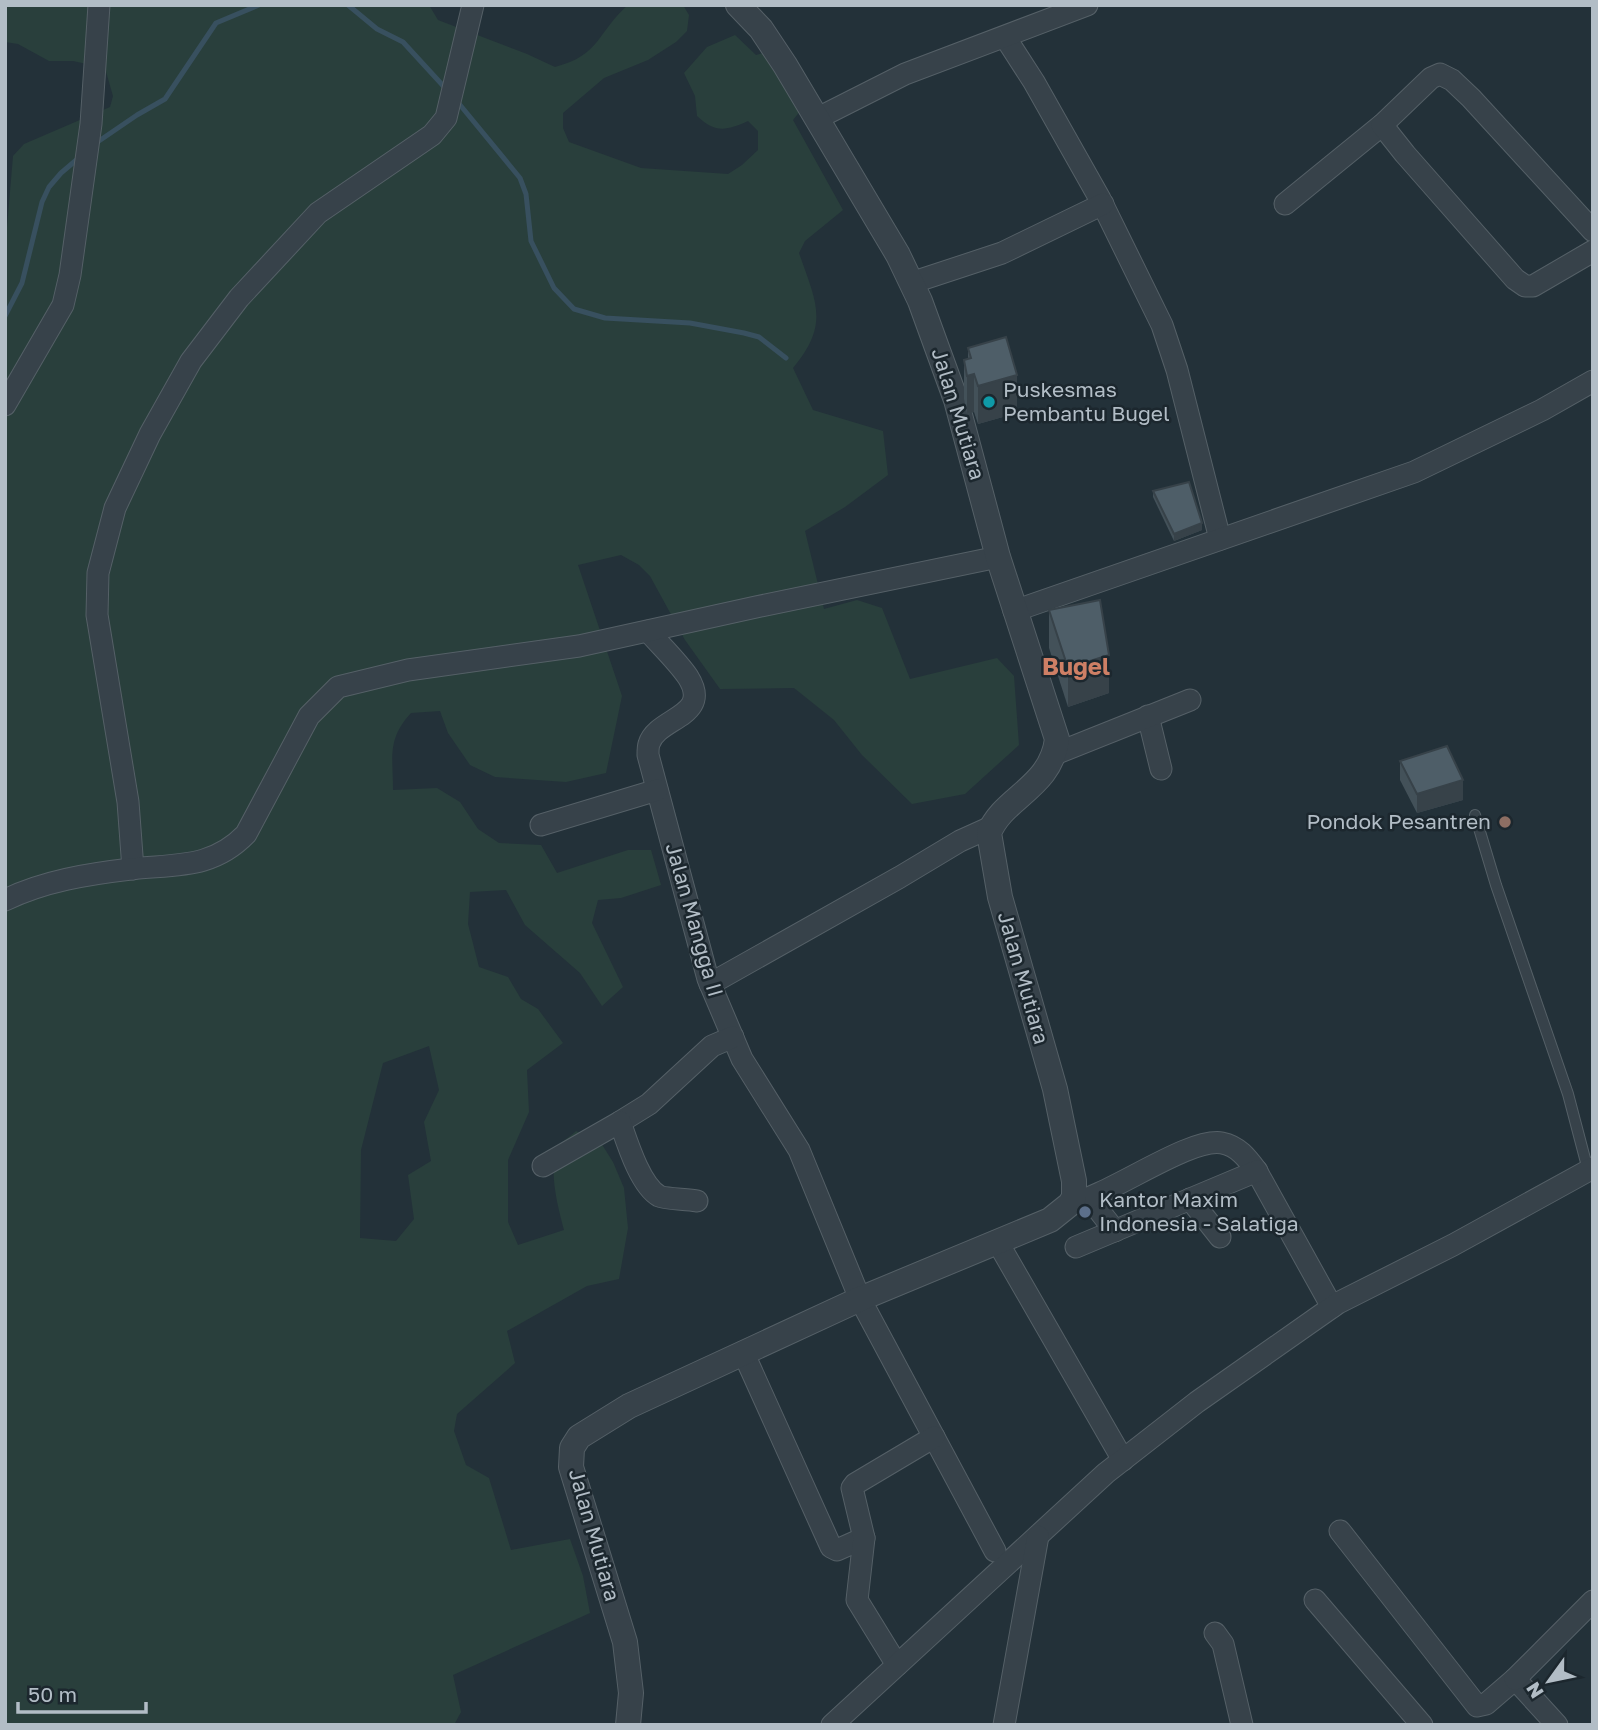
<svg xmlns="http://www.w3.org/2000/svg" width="1598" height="1730" font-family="'Golos Text',sans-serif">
	<rect width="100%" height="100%" fill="#233139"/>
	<!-- green -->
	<path fill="#293f3c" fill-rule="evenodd" d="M 5,5 L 429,5 L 438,20 L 527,54 L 555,67 C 601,55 597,32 628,5 L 683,5 L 689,15 L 687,31 L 676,42 L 648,60 L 604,78 L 563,113 L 563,128 L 569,142 L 641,168 L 728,174 L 742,165 L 758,150 L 758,131 L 748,121 C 726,131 715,133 697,116 L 695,96 L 684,73 L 707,47 L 735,35 L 756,55 L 771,51 L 805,105 L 793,120 L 843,210 L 805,241 L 799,253 C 816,302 830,324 793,368 L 813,410 L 883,431 L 888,475 L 845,507 L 805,531 L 824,609 L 857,600 L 882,608 L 910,679 L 997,658 L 1014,676 L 1019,745 L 965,794 L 912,804 L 862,755 L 834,720 L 794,688 L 720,689 L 685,640 L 650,576 L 639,565 L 621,555 L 578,565 L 622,696 L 606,773 L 566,782 L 495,777 L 470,765 L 448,733 L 440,711 L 411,713 C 387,739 393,757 393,790 L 437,788 L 460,802 L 478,829 L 499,843 L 541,845 L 557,873 L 628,850 L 651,850 L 661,885 L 621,898 L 598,900 L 592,923 L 623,987 L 602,1006 L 580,973 L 525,925 L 506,890 L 470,892 L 468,924 L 479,967 L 508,977 L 521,999 L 538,1009 L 563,1043 L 527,1070 L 529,1112 L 508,1160 L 508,1222 L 518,1245 L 564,1230 C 558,1207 547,1168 559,1146 C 562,1141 571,1136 576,1131 L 601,1143 L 613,1162 L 624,1188 L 628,1228 L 619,1279 L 587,1286 L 507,1331 L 515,1363 L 457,1414 L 454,1431 L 466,1465 L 489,1478 L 511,1550 L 570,1539 L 583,1576 L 590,1613 L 453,1675 L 461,1712 L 454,1725 L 5,1725 L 5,251 L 13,156 L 24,144 L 110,107 L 113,96 L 105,68 L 73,61 L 49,61 L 18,44 L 5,42 ZM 429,1046 L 439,1090 L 424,1122 L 431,1161 L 408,1175 L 414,1219 L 396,1241 L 360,1238 L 361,1150 L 383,1063 Z"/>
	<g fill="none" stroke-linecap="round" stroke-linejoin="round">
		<!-- stream -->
		<g stroke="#38505f" stroke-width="5">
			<path d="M 348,5 L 377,29 L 403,42 L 447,90"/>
			<path d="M 456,100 L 520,178 L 526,194 L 531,241 L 554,288 L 574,309 L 605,318 L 690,323 L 744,333 L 759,337 L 786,358"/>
			<path d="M 96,143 L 137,115 L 165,99 L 216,23 L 259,5"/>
			<path d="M 5,316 L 22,283 L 42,202 L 49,187 L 61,173 L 81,156"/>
		</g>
		<defs>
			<path id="service" d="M 1475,815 L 1496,885 L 1568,1094 L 1588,1170"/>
			<g id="minor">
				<path d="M 1005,37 L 1034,82 L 1100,199 L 1162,325 L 1177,370 L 1220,539"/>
				<path d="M 818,118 L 905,74 L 1087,5"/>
				<path d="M 1285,204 L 1382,125"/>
				<path d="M 1593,231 L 1471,98 L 1452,80 L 1440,74 L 1431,78 L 1382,125 L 1405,154 L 1515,279 L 1525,286 L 1533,286 L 1593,251"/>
				<path d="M 911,283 L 1002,253 L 1103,204"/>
				<path d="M 5,405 L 63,305 L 70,275 L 91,124 L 99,5"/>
				<path d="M 1014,611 L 1414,472 L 1542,410 L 1593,381"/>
				<path d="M 648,631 C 661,646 677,661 688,677 C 713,717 657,717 649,744 C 648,747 648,751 648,755 L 708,979 L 742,1059 L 799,1150 L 860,1299 L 995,1551"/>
				<path d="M 1148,716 L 1161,769"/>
				<path d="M 1055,754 L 1190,700"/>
				<path d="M 541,825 L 657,790"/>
				<path d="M 133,869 L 128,802 L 97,615 L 98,573 L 115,508 L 150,434 L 191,361 L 239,298 L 318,213 L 432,135 L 446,118 L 473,5"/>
				<path d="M 5,900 C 44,881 88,874 131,869 C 176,864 212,869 246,834 L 309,716 L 338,687 L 408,670 L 579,646 L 756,607 L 998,557"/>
				<path d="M 710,984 L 900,877 L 960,841 L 991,827"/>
				<path d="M 620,1122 L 649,1104 L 712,1046 L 733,1037"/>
				<path d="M 543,1166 L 620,1122 C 627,1142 640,1185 659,1196 C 665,1199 688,1199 697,1201"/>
				<path d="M 1090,1199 L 1115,1231"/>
				<path d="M 1190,1199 L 1220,1237"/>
				<path d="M 1070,1204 C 1111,1195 1189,1137 1222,1143 C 1238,1146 1247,1158 1256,1170 L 1332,1307"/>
				<path d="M 997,1241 L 1123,1460"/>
				<path d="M 1076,1247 L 1257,1171"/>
				<path d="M 743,1352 L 831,1547 L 837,1550 L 864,1538"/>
				<path d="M 1340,1531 L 1477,1706 L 1486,1704 L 1515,1679 L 1557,1725"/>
				<path d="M 1315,1600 L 1422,1725"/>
				<path d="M 1215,1633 L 1223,1644 L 1242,1725"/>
				<path d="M 897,1665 L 857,1600 L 864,1538 L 852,1488 L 855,1484 L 934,1437"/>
				<path d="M 1515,1679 L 1593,1601"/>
				<path d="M 832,1725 L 1106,1473 L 1197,1402 L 1338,1303 L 1453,1245 L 1593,1168"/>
				<path d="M 1004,1725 L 1038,1536"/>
			</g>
			<path id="tertiary" d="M 628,1725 L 631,1693 L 625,1642 L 571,1467 L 572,1448 L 579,1437 L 629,1406 L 860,1299 L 1050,1220 L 1070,1204 L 1074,1197 L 1074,1181 L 1055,1089 L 1000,897 L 989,833 C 1003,797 1051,788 1057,739 L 998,557 L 956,400 L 920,301 L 898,255 L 785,65 L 761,29 L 738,5"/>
		</defs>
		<!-- service casing -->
		<use href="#service" stroke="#556067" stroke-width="12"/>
		<!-- minor casing -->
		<use href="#minor" stroke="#556067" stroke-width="23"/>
		<!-- tertiary casing -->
		<use href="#tertiary" stroke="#556067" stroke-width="26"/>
		<!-- service -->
		<use href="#service" stroke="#37424a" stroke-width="10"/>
		<!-- minor -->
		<use href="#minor" stroke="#37424a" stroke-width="21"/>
		<!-- tertiary -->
		<use href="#tertiary" stroke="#37424a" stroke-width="24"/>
	</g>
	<!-- wall -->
	<g fill="#435159">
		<path d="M 968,348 L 1017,413 L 978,424 L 974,412 L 967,414 L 964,399 L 964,360 L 968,359 Z"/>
		<path d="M 1153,491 L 1202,530 L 1174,541 L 1153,497 Z"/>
		<path d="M 1049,610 L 1109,693 L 1068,707 L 1049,648 Z"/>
		<path d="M 1400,761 L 1463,800 L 1417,813 L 1400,780 Z"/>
	</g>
	<!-- shaded-wall -->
	<g fill="#374249">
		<path d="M 974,374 L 974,412 L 967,414 L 967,376 Z"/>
		<path d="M 1017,375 L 1017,413 L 978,424 L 978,386 Z"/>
		<path d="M 1202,523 L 1202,530 L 1174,541 L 1174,534 Z"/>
		<path d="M 1109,655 L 1109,693 L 1068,707 L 1068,668 Z"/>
		<path d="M 1463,780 L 1463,800 L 1417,813 L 1417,794 Z"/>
	</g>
	<!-- building -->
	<g fill="#4e5e68" stroke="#374249" stroke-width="2">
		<path d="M 1006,337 L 1017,375 L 978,386 L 974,374 L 967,376 L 964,360 L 971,358 L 968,348 Z"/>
		<path d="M 1189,482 L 1202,523 L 1174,534 L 1153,491 Z"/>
		<path d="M 1100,600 L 1109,655 L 1068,668 L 1049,610 Z"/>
		<path d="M 1447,746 L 1463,780 L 1417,794 L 1400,761 Z"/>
	</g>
	<!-- markers -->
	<circle fill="#0f9aa8" stroke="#1c272e" stroke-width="2.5" cx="989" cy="402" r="7"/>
	<circle fill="#8d6e63" stroke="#1c272e" stroke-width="2.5" cx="1505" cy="822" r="7"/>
	<circle fill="#5c6f8a" stroke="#1c272e" stroke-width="2.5" cx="1085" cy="1212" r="7"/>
	<g text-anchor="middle" stroke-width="5" stroke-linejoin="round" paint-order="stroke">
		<!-- poi labels -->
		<g font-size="21" fill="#b2bdc6" stroke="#1c272e" text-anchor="start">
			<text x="1003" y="397">Puskesmas<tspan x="1003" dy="24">Pembantu Bugel</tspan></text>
			<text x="1491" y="829" text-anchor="end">Pondok Pesantren</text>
			<text x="1099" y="1207">Kantor Maxim<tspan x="1099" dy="24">Indonesia - Salatiga</tspan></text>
		</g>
		<!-- street labels -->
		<g font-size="21" fill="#b2bdc6" stroke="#1c272e">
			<text transform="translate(958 414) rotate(73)" y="7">Jalan Mutiara</text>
			<text transform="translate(694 920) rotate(74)" y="7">Jalan Mangga II</text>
			<text transform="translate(1023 978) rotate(74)" y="7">Jalan Mutiara</text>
			<text transform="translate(594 1535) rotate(74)" y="7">Jalan Mutiara</text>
		</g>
		<!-- quarter labels -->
		<g font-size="24" font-weight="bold" fill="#ce7f65" stroke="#1c272e">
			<text x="1076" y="675">Bugel</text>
		</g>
	</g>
	<!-- border -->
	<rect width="1598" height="1730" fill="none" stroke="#b2bdc6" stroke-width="14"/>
	<!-- north arrow -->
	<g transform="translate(1549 1681) rotate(237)" stroke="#1c272e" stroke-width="5" paint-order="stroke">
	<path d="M0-5L12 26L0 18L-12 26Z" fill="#b2bdc6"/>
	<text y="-10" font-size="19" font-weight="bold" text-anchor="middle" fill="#b2bdc6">N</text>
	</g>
	<!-- scale -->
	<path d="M18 1702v10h128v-10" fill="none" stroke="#b2bdc6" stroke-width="3.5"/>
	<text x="28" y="1702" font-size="21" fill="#b2bdc6" stroke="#1c272e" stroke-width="5" paint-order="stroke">50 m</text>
</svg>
